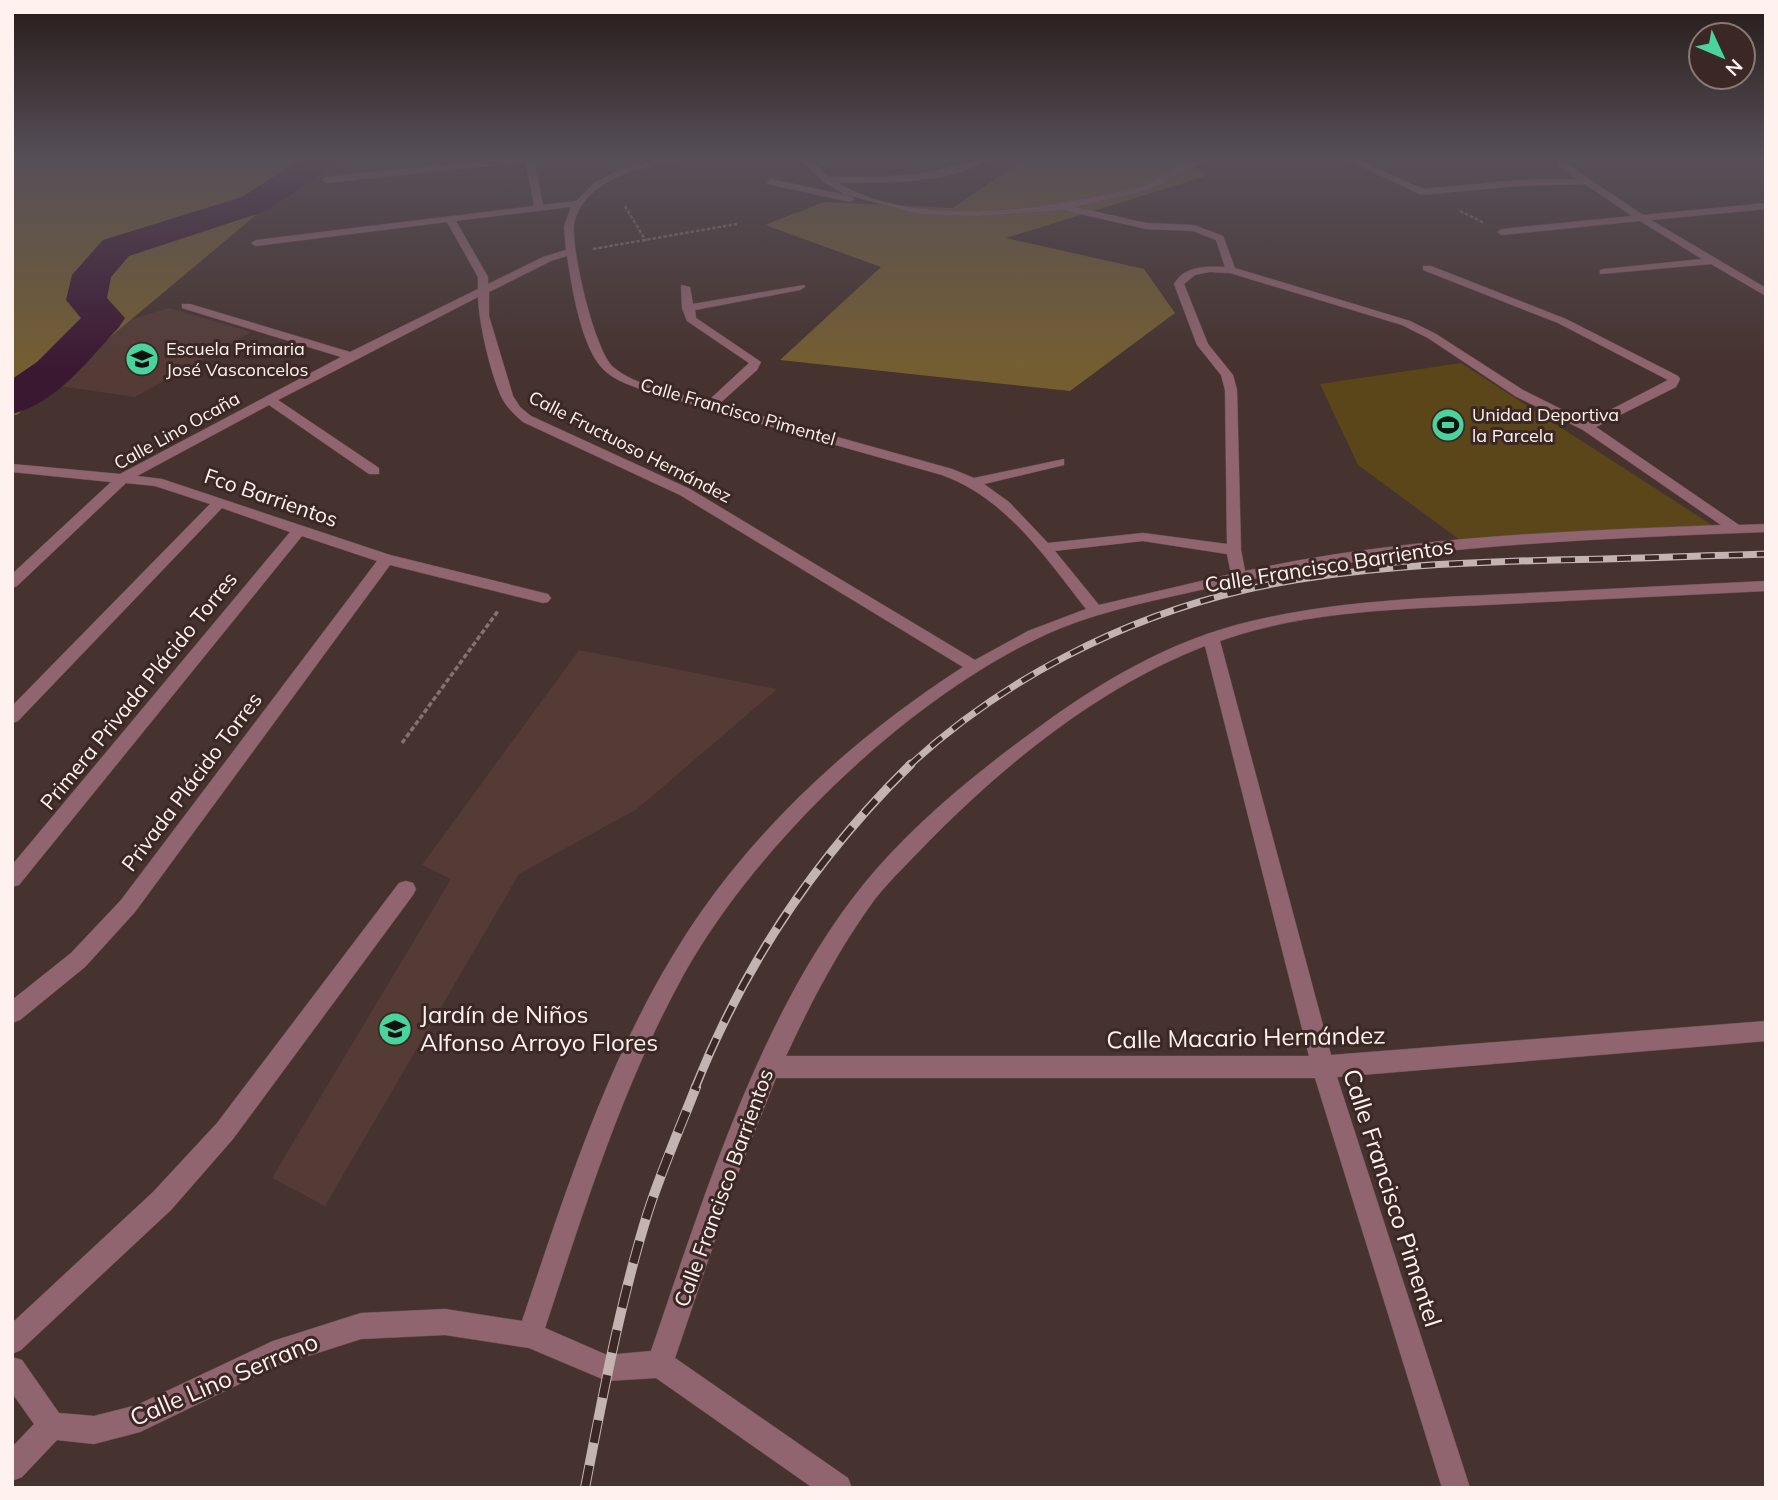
<svg xmlns="http://www.w3.org/2000/svg" width="1778" height="1500" font-family="Mulish,sans-serif">
	<rect width="100%" height="100%" fill="#46322f"/>
	<!-- built -->
	<g fill="#543b36">
		<path d="M 169,308 L 251,332 L 135,397 L 51,385 L 120,323 Z"/>
		<path d="M 579,650 L 777,689 L 637,809 L 519,874 L 325,1206 L 272,1178 L 451,879 L 422,865 Z"/>
	</g>
	<!-- green -->
	<path fill="#5b461a" d="M 1461,363 L 1712,525 L 1460,540 L 1358,465 L 1320,384 Z"/>
	<!-- forest -->
	<g fill="#745e31">
		<path d="M 12,159 L 323,159 L 17,415 L 12,415 Z"/>
		<path d="M 1024,159 L 1186,159 L 1206,176 L 1006,238 L 1144,269 L 1175,313 L 1070,391 L 780,360 L 881,267 L 765,225 L 824,202 L 953,208 Z"/>
	</g>
	<g fill="none" stroke-linecap="round" stroke-linejoin="round">
		<!-- river -->
		<path fill="#3b1832" fill-rule="evenodd" d="M 301,159 L 339,159 L 334,166 L 266,211 L 129,256 L 111,277 L 107,298 L 125,318 L 119,327 C 89,359 57,403 12,414 L 12,379 L 37,362 L 81,318 L 66,300 L 72,275 L 103,240 L 242,197 Z"/>
		<defs>
			<g id="minor">
				<path d="M 502,159 L 534,159 L 543,205 L 576,201 L 594,183 L 619,170 L 662,159 L 681,159 C 673,164 661,164 651,166 C 628,171 605,180 589,196 C 582,204 576,213 574,224 C 571,249 594,350 613,367 C 637,387 678,393 708,401 L 749,363 L 687,321 L 682,308 L 681,285 L 690,287 L 693,304 L 804,285 L 805,287 L 800,290 L 695,310 L 696,318 L 761,362 L 757,370 L 719,404 L 952,469 L 974,478 L 1064,459 L 1064,465 L 984,484 L 1009,502 L 1048,543 L 1143,533 L 1227,544 L 1225,390 L 1221,375 L 1197,345 L 1174,284 C 1184,266 1205,266 1225,267 L 1216,240 L 1193,231 L 1146,229 L 1063,210 L 977,216 L 918,214 L 844,194 L 824,182 L 800,159 L 809,159 L 829,177 C 863,176 896,178 929,172 C 949,169 968,159 988,159 C 951,185 881,182 838,183 C 910,226 1028,212 1107,194 C 1119,192 1132,190 1143,186 C 1165,178 1184,159 1207,159 L 1149,190 L 1075,207 L 1146,223 L 1194,225 L 1223,236 L 1235,268 L 1410,321 L 1436,334 L 1523,390 L 1587,422 L 1668,380 L 1558,323 L 1423,270 L 1423,266 L 1431,266 L 1566,319 L 1678,376 L 1680,379 L 1676,387 L 1596,427 L 1739,525 L 1766,524 L 1766,532 C 1579,539 1392,547 1210,588 C 1160,599 1109,609 1061,628 C 920,686 758,841 684,974 C 622,1086 585,1207 545,1328 L 607,1355 L 651,1351 C 704,1197 760,1013 863,885 C 910,827 971,777 1031,733 C 1098,683 1170,640 1252,621 C 1336,601 1423,598 1508,594 C 1594,590 1680,585 1766,581 L 1766,591 C 1679,595 1592,600 1505,604 C 1410,609 1310,609 1220,641 L 1331,1055 L 1766,1021 L 1766,1041 L 1337,1077 L 1470,1488 L 1442,1488 L 1315,1078 L 776,1078 L 735,1181 L 675,1358 L 848,1478 L 852,1488 L 813,1488 L 656,1378 L 607,1381 L 529,1348 L 445,1335 L 361,1339 L 277,1366 L 140,1432 L 94,1444 L 57,1440 L 22,1477 L 12,1481 L 12,1447 L 34,1424 L 12,1393 L 12,1357 L 22,1360 L 59,1413 L 94,1416 L 137,1405 L 273,1341 L 361,1313 L 445,1309 L 522,1321 C 564,1197 604,1070 672,957 C 742,839 848,741 963,667 L 680,495 L 523,422 C 514,414 506,407 501,396 C 490,371 479,324 478,297 L 278,400 L 379,468 L 379,474 L 369,474 L 269,405 L 137,476 L 162,479 L 390,555 L 548,594 L 551,598 L 548,602 L 543,603 L 390,565 L 135,912 L 85,967 L 20,1020 L 12,1023 L 12,1000 L 71,953 L 121,900 L 377,561 L 302,536 L 19,885 L 12,887 L 12,865 L 290,532 L 222,508 L 18,721 L 12,723 L 12,706 L 210,504 L 155,486 L 126,483 L 17,586 L 12,588 L 12,574 L 111,482 L 12,472 L 12,464 L 120,474 L 341,357 L 182,308 L 182,304 L 190,304 L 350,352 L 478,289 L 478,277 L 447,222 L 256,246 L 251,243 L 256,240 L 534,206 L 526,162 L 326,183 L 322,180 L 326,177 ZM 571,207 L 564,227 L 566,250 L 543,257 L 488,284 L 488,277 L 456,221 ZM 567,256 C 572,287 581,348 604,370 C 615,381 633,386 648,392 L 942,475 C 1006,498 1045,557 1086,609 L 1028,631 L 975,660 L 690,489 L 531,416 L 520,407 L 513,396 L 489,316 L 489,292 L 551,261 ZM 1210,272 L 1230,273 L 1402,325 L 1428,338 L 1515,396 L 1583,430 L 1721,525 C 1563,531 1401,537 1245,571 L 1241,550 L 1237,390 L 1233,375 L 1208,344 L 1184,284 L 1195,275 ZM 1143,541 L 1227,554 L 1231,574 L 1099,605 L 1055,551 ZM 1205,646 L 1309,1056 L 786,1056 C 811,1002 839,948 875,899 C 891,879 911,860 929,841 C 1007,762 1101,686 1205,646 Z"/>
				<path d="M 1345,159 L 1356,159 L 1423,189 L 1519,180 L 1578,179 L 1558,165 L 1561,160 L 1643,215 L 1766,203 L 1766,209 L 1651,220 L 1766,288 L 1766,296 L 1711,264 L 1600,274 L 1600,270 L 1604,269 L 1702,259 L 1640,221 L 1502,235 L 1497,232 L 1502,229 L 1632,216 L 1585,184 L 1519,186 L 1422,195 Z"/>
				<path d="M 771,179 L 850,196 L 855,199 L 850,202 L 768,184 L 767,182 Z"/>
				<path d="M 406,881 L 413,883 L 416,889 L 413,895 L 233,1139 L 171,1210 L 21,1350 L 12,1354 L 12,1323 L 153,1192 L 217,1123 L 399,883 Z"/>
			</g>
		</defs>
		<!-- minor casing -->
		<use href="#minor" stroke="#63514e" stroke-width="1"/>
		<!-- path-far1 -->
		<g stroke="#83726f" stroke-width="2.5" stroke-dasharray="3.5 2" stroke-linecap="butt">
			<path d="M 625,206 L 646,241"/>
			<path d="M 1460,211 L 1484,223"/>
			<path d="M 593,249 L 737,224"/>
		</g>
		<!-- path -->
		<path stroke="#83726f" stroke-width="3.5" stroke-dasharray="5 2.5" stroke-linecap="butt" d="M 402,743 L 498,611"/>
		<!-- minor -->
		<use href="#minor" fill="#91656f" fill-rule="evenodd"/>
		<defs>
			<path id="rail-far2" d="M 910,765 C 1003,680 1120,619 1244,590 C 1345,567 1450,563 1554,560 C 1625,559 1695,556 1766,554"/>
			<path id="rail-far1" d="M 695,1088 C 744,965 817,856 911,764"/>
			<path id="rail" d="M 585,1488 C 603,1395 620,1302 648,1212 C 662,1169 680,1128 696,1087"/>
		</defs>
		<!-- rail-far2 casing -->
		<use href="#rail-far2" stroke="#c3b4b1" stroke-width="7"/>
		<!-- rail-far1 casing -->
		<use href="#rail-far1" stroke="#c3b4b1" stroke-width="9"/>
		<!-- rail casing -->
		<use href="#rail" stroke="#c3b4b1" stroke-width="10"/>
		<!-- rail-far2 -->
		<use href="#rail-far2" stroke="#3b2825" stroke-width="4.5" stroke-dasharray="14" stroke-linecap="butt"/>
		<!-- rail-far1 -->
		<use href="#rail-far1" stroke="#3b2825" stroke-width="6" stroke-dasharray="18" stroke-linecap="butt"/>
		<!-- rail -->
		<use href="#rail" stroke="#3b2825" stroke-width="8" stroke-dasharray="23" stroke-linecap="butt"/>
	</g>
	<!-- sky -->
	<linearGradient id="sky" x2="0" y2="1"><stop stop-color="#261c1a"/><stop offset="0.43" stop-color="#574f58"/><stop offset="1" stop-color="#574f58" stop-opacity="0"/></linearGradient>
	<rect width="1778" height="369" fill="url(#sky)"/>
	<!-- icons -->
	<defs>
		<symbol id="school-disc" viewBox="-11 -11 22 22"><circle r="9.5" fill="#49d49d" stroke="#3b2825"/><path d="M0-5L7-2L0 1L-7-2ZM-4 1L0 2.5L4 1V4Q0 6-4 4Z" fill="#111"/></symbol>
		<symbol id="stadium-disc" viewBox="-11 -11 22 22"><circle r="9.5" fill="#49d49d" stroke="#3b2825"/><path d="M0-5a6.5 5 0 1 0 0 10a6.5 5 0 1 0 0-10ZM-3.5-1.8h7v3.6h-7Z" fill="#111"/></symbol>
	</defs>
	<g fill-rule="evenodd">
		<use href="#school-disc" x="123" y="340" width="38" height="38"/>
		<use href="#stadium-disc" x="1429" y="406" width="38" height="38"/>
		<use href="#school-disc" x="376" y="1010" width="38" height="38"/>
	</g>
	<g text-anchor="middle" stroke-width="6" stroke-linejoin="round" paint-order="stroke">
		<!-- far-poi labels -->
		<g font-size="18" fill="#fef1ee" stroke="#3b2825" text-anchor="start">
			<text x="166" y="355">Escuela Primaria<tspan x="166" dy="21">José Vasconcelos</tspan></text>
			<text x="1472" y="421">Unidad Deportiva<tspan x="1472" dy="21">la Parcela</tspan></text>
		</g>
		<!-- far-street labels -->
		<g font-size="18" fill="#fef1ee" stroke="#3b2825">
			<text transform="translate(738 412) rotate(16)" y="6">Calle Francisco Pimentel</text>
			<text transform="translate(177 431) rotate(-29)" y="6">Calle Lino Ocaña</text>
			<text transform="translate(630 447) rotate(27)" y="6">Calle Fructuoso Hernández</text>
		</g>
		<!-- street labels -->
		<g font-size="21" fill="#fef1ee" stroke="#3b2825">
			<text transform="translate(271 498) rotate(19)" y="7">Fco Barrientos</text>
			<text transform="translate(1329 566) rotate(-9)" y="7">Calle Francisco Barrientos</text>
			<text transform="translate(139 691) rotate(-51)" y="7">Primera Privada Plácido Torres</text>
			<text transform="translate(192 782) rotate(-53)" y="7">Privada Plácido Torres</text>
			<text transform="translate(724 1188) rotate(-70)" y="7">Calle Francisco Barrientos</text>
		</g>
		<!-- near-poi labels -->
		<g font-size="24" fill="#fef1ee" stroke="#3b2825" text-anchor="start">
			<text x="420" y="1023">Jardín de Niños<tspan x="420" dy="28">Alfonso Arroyo Flores</tspan></text>
		</g>
		<!-- near-street labels -->
		<g font-size="24" fill="#fef1ee" stroke="#3b2825">
			<text transform="translate(1246 1038) rotate(-1)" y="8">Calle Macario Hernández</text>
			<text transform="translate(1392 1198) rotate(72)" y="8">Calle Francisco Pimentel</text>
			<text transform="translate(224 1380) rotate(-23)" y="8">Calle Lino Serrano</text>
		</g>
	</g>
	<!-- border -->
	<rect width="1778" height="1500" fill="none" stroke="#fef1ee" stroke-width="28"/>
	<!-- north arrow -->
	<g transform="translate(1722 56) rotate(134)"><circle r="33" fill="#3b2825" stroke="#897875" stroke-width="2"/>
	<path d="M0-5L12 26L0 18L-12 26Z" fill="#49d49d"/>
	<text y="-10" font-size="19" font-weight="bold" text-anchor="middle" fill="#fef1ee">N</text>
	</g>
</svg>
